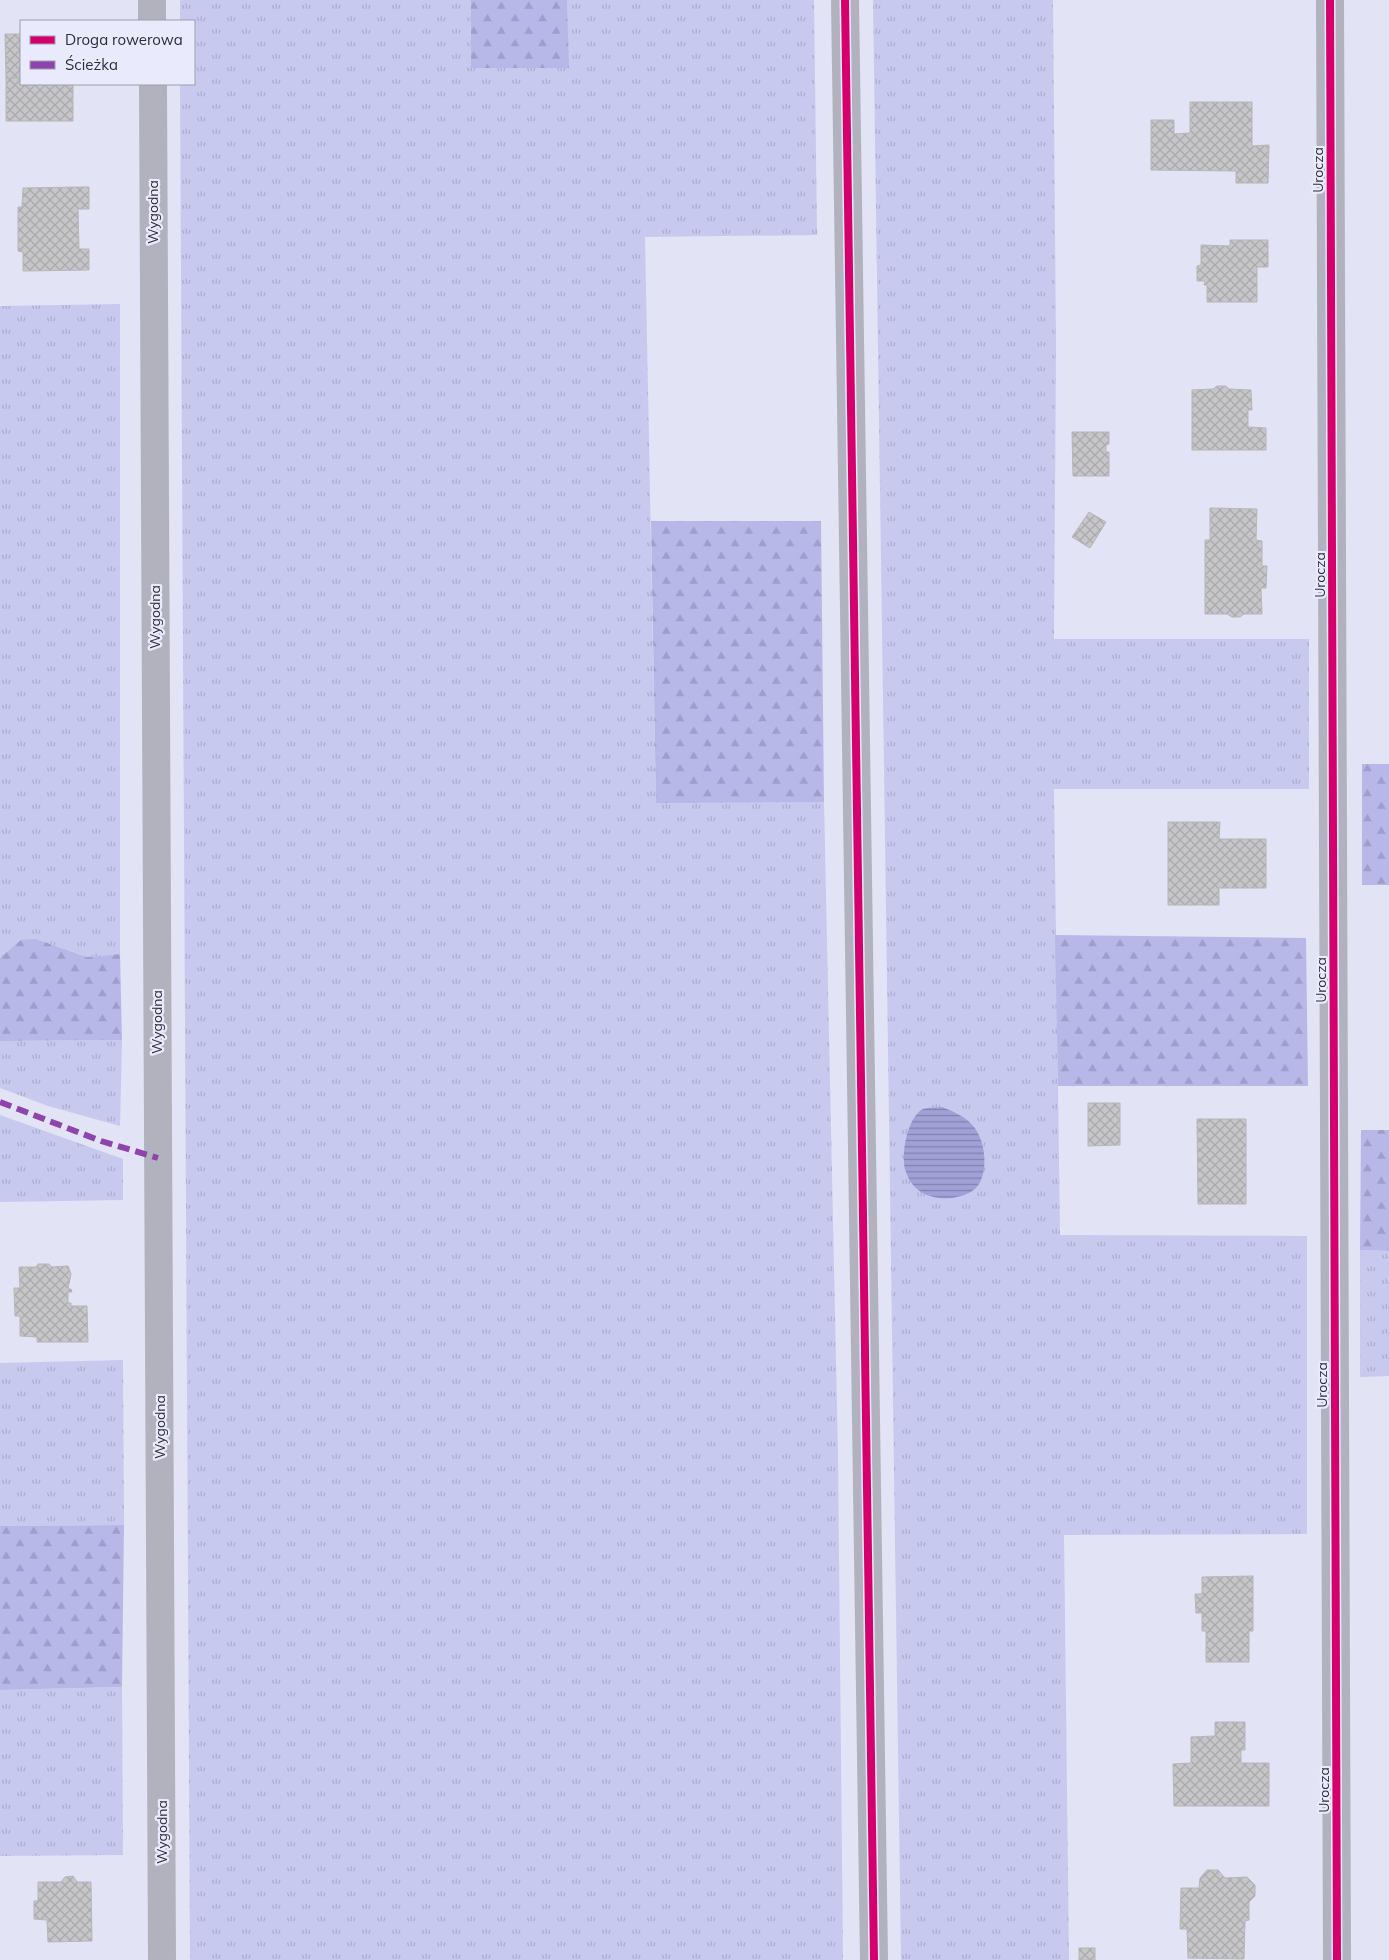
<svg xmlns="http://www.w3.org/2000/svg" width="1389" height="1960" font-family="Mulish,sans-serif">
	<defs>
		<pattern id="grass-tufts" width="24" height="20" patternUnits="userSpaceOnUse" patternTransform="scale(1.25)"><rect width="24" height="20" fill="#c8c9ef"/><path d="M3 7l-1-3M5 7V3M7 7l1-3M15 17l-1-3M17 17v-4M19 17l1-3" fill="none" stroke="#acadce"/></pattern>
		<pattern id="forest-firs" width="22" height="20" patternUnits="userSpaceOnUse" patternTransform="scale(1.25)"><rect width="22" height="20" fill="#b8b8e8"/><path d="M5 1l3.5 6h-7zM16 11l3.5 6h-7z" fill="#9e9ec8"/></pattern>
		<pattern id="water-rules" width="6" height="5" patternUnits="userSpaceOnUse" patternTransform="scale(1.25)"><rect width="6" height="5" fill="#a1a0d7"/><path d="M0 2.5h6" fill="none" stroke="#8383af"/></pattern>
		<pattern id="building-cross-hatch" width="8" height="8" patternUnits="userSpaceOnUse" patternTransform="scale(1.25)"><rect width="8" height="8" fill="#c6c5c7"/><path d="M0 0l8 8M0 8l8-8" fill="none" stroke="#aaa9ac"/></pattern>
	</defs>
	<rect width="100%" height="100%" fill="#e2e3f4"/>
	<!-- grass -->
	<g fill="url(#grass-tufts)">
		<path d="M 180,0 L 471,0 L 471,68 L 568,68 L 567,0 L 814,0 L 817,235 L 645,237 L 656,802 L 824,802 L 838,1454 L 843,1960 L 190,1960 L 180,84 L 194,84 L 194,21 L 180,21 Z"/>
		<path d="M 873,0 L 1053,0 L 1056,346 L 1054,639 L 1309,639 L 1309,789 L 1054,789 L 1060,1235 L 1307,1236 L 1307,1534 L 1064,1535 L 1069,1960 L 901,1960 Z"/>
		<path d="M 120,304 L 120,954 L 87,957 L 36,939 L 0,958 L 0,306 Z"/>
		<path d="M 122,1040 L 120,1126 L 48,1106 L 0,1088 L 0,1041 Z"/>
		<path d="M 0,1115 L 123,1159 L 123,1200 L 0,1202 Z"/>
		<path d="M 1360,1250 L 1389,1251 L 1389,1376 L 1360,1377 Z"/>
		<path d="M 123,1360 L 124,1525 L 0,1526 L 0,1363 Z"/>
		<path d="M 122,1687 L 123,1855 L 0,1856 L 0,1690 Z"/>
	</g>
	<!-- forest -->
	<g fill="url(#forest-firs)">
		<path d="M 471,0 L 567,0 L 569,68 L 471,68 Z"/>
		<path d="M 651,521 L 821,521 L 824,802 L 656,803 Z"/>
		<rect x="1362" y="764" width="27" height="121"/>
		<path d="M 1055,935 L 1306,938 L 1308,1086 L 1058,1086 Z"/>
		<path d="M 36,939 L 87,957 L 120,954 L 122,1040 L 0,1041 L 0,958 L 21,940 Z"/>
		<path d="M 1361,1130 L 1389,1130 L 1389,1251 L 1360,1250 Z"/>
		<path d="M 124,1525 L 122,1687 L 0,1690 L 0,1526 Z"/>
	</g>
	<!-- water -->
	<path fill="url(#water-rules)" d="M 942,1107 C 955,1112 966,1117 974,1127 C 986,1142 989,1174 976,1188 C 970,1194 959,1197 952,1198 C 932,1200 913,1193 906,1172 C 900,1157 907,1117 923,1109 C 928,1107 937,1108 942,1107 Z"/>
	<!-- building -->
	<g fill="url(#building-cross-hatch)" stroke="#b7b6b8">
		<path d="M 5,34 L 21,34 L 21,78 L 6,78 Z"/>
		<path d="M 6,78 L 21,78 L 21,84 L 73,84 L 73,121 L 6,121 Z"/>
		<path d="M 1190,102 L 1252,102 L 1252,146 L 1269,145 L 1268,183 L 1236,183 L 1236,171 L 1151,170 L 1151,120 L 1174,120 L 1174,134 L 1190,133 Z"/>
		<path d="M 78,187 L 89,187 L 89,209 L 78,209 L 79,249 L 89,249 L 89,270 L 23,271 L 23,252 L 18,251 L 18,207 L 22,207 L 23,188 Z"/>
		<path d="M 1230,240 L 1268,240 L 1268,267 L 1257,267 L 1257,302 L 1207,302 L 1207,285 L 1204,285 L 1205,281 L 1197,281 L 1197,266 L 1201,265 L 1201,245 L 1230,246 Z"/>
		<path d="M 1217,386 L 1226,386 L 1229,389 L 1251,390 L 1252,410 L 1248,410 L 1248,427 L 1266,428 L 1266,450 L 1192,450 L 1192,390 L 1213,389 Z"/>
		<path d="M 1072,432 L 1109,432 L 1109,444 L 1106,445 L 1106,452 L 1109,452 L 1109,476 L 1073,476 Z"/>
		<path d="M 1210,508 L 1257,509 L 1256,540 L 1262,541 L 1262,566 L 1267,566 L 1266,588 L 1261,588 L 1262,614 L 1244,614 L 1240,617 L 1232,617 L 1227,614 L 1205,614 L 1205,540 L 1210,540 Z"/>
		<path d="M 1089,512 L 1106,522 L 1090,548 L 1072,537 Z"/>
		<path d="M 1168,822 L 1220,822 L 1219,839 L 1266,839 L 1266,888 L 1219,888 L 1219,905 L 1168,905 Z"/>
		<path d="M 1088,1103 L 1120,1103 L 1120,1145 L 1088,1146 Z"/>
		<path d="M 1197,1119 L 1246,1119 L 1246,1204 L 1198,1204 Z"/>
		<path d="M 38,1264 L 49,1264 L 52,1267 L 68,1266 L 71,1274 L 68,1289 L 71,1289 L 72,1292 L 68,1292 L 68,1303 L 71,1303 L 71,1306 L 87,1306 L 88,1342 L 37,1342 L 37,1337 L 20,1336 L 20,1316 L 15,1316 L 14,1288 L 20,1288 L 19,1267 L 36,1267 Z"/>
		<path d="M 1253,1576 L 1253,1631 L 1249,1631 L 1249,1662 L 1206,1662 L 1206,1631 L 1202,1631 L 1202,1613 L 1196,1613 L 1195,1594 L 1202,1594 L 1202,1577 Z"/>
		<path d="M 1215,1722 L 1245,1722 L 1245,1750 L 1241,1750 L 1241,1763 L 1269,1763 L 1269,1806 L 1174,1806 L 1173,1764 L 1191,1763 L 1191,1737 L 1215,1736 Z"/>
		<path d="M 1207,1870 L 1218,1870 L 1225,1878 L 1247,1877 L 1255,1885 L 1255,1896 L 1249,1902 L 1249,1920 L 1245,1921 L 1244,1959 L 1188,1958 L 1187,1929 L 1180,1929 L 1181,1888 L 1199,1888 L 1200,1878 Z"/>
		<path d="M 73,1876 L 77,1882 L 91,1882 L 92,1941 L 48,1942 L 47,1920 L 34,1919 L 34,1901 L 38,1901 L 38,1882 L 61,1882 L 65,1877 Z"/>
		<rect x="1079" y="1948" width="16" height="12"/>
	</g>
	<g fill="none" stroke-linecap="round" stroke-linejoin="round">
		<!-- minor -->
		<g stroke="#b2b2be" stroke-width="28">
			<path d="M 152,0 L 152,21"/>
			<path d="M 845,0 L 874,1960"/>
			<path d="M 1330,0 L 1337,1960"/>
			<path d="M 153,84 L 162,1960"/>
		</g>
		<!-- quiet -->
		<path stroke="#8e44ad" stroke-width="6" stroke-dasharray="12 6" stroke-linecap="butt" d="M 0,1102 L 101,1141 L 158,1158"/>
		<defs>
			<g id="cycleway">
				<path d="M 845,0 L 874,1960"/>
				<path d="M 1330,0 L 1337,1960"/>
			</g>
		</defs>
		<!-- cycleway casing -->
		<use href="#cycleway" stroke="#eaeafd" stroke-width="11"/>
		<!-- cycleway -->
		<use href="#cycleway" stroke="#d6006c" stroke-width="8"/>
	</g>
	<g text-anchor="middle" stroke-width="4.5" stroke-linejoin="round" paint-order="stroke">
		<!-- street labels -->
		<g font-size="14" fill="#2c2c38" stroke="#eaeafd">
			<text transform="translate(1318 170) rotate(-90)" y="5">Urocza</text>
			<text transform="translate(153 212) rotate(-90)" y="5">Wygodna</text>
			<text transform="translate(1320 575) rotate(-90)" y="5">Urocza</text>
			<text transform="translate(155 617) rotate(-90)" y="5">Wygodna</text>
			<text transform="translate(1321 980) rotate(-90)" y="5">Urocza</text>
			<text transform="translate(157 1022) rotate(-90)" y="5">Wygodna</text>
			<text transform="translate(1322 1385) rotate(-90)" y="5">Urocza</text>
			<text transform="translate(160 1427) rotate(-90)" y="5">Wygodna</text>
			<text transform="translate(1324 1790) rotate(-90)" y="5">Urocza</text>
			<text transform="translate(162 1832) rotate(-90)" y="5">Wygodna</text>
		</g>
	</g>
	<!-- legend -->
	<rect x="20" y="20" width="175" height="65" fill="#eaeafd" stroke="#9e9eae"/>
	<rect x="30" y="36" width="25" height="8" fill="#d6006c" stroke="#9e9eae"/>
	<text x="65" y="45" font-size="15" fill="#2c2c38">Droga rowerowa</text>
	<rect x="30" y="61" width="25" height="8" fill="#8e44ad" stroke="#9e9eae"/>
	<text x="65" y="70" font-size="15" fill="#2c2c38">Ścieżka</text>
</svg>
